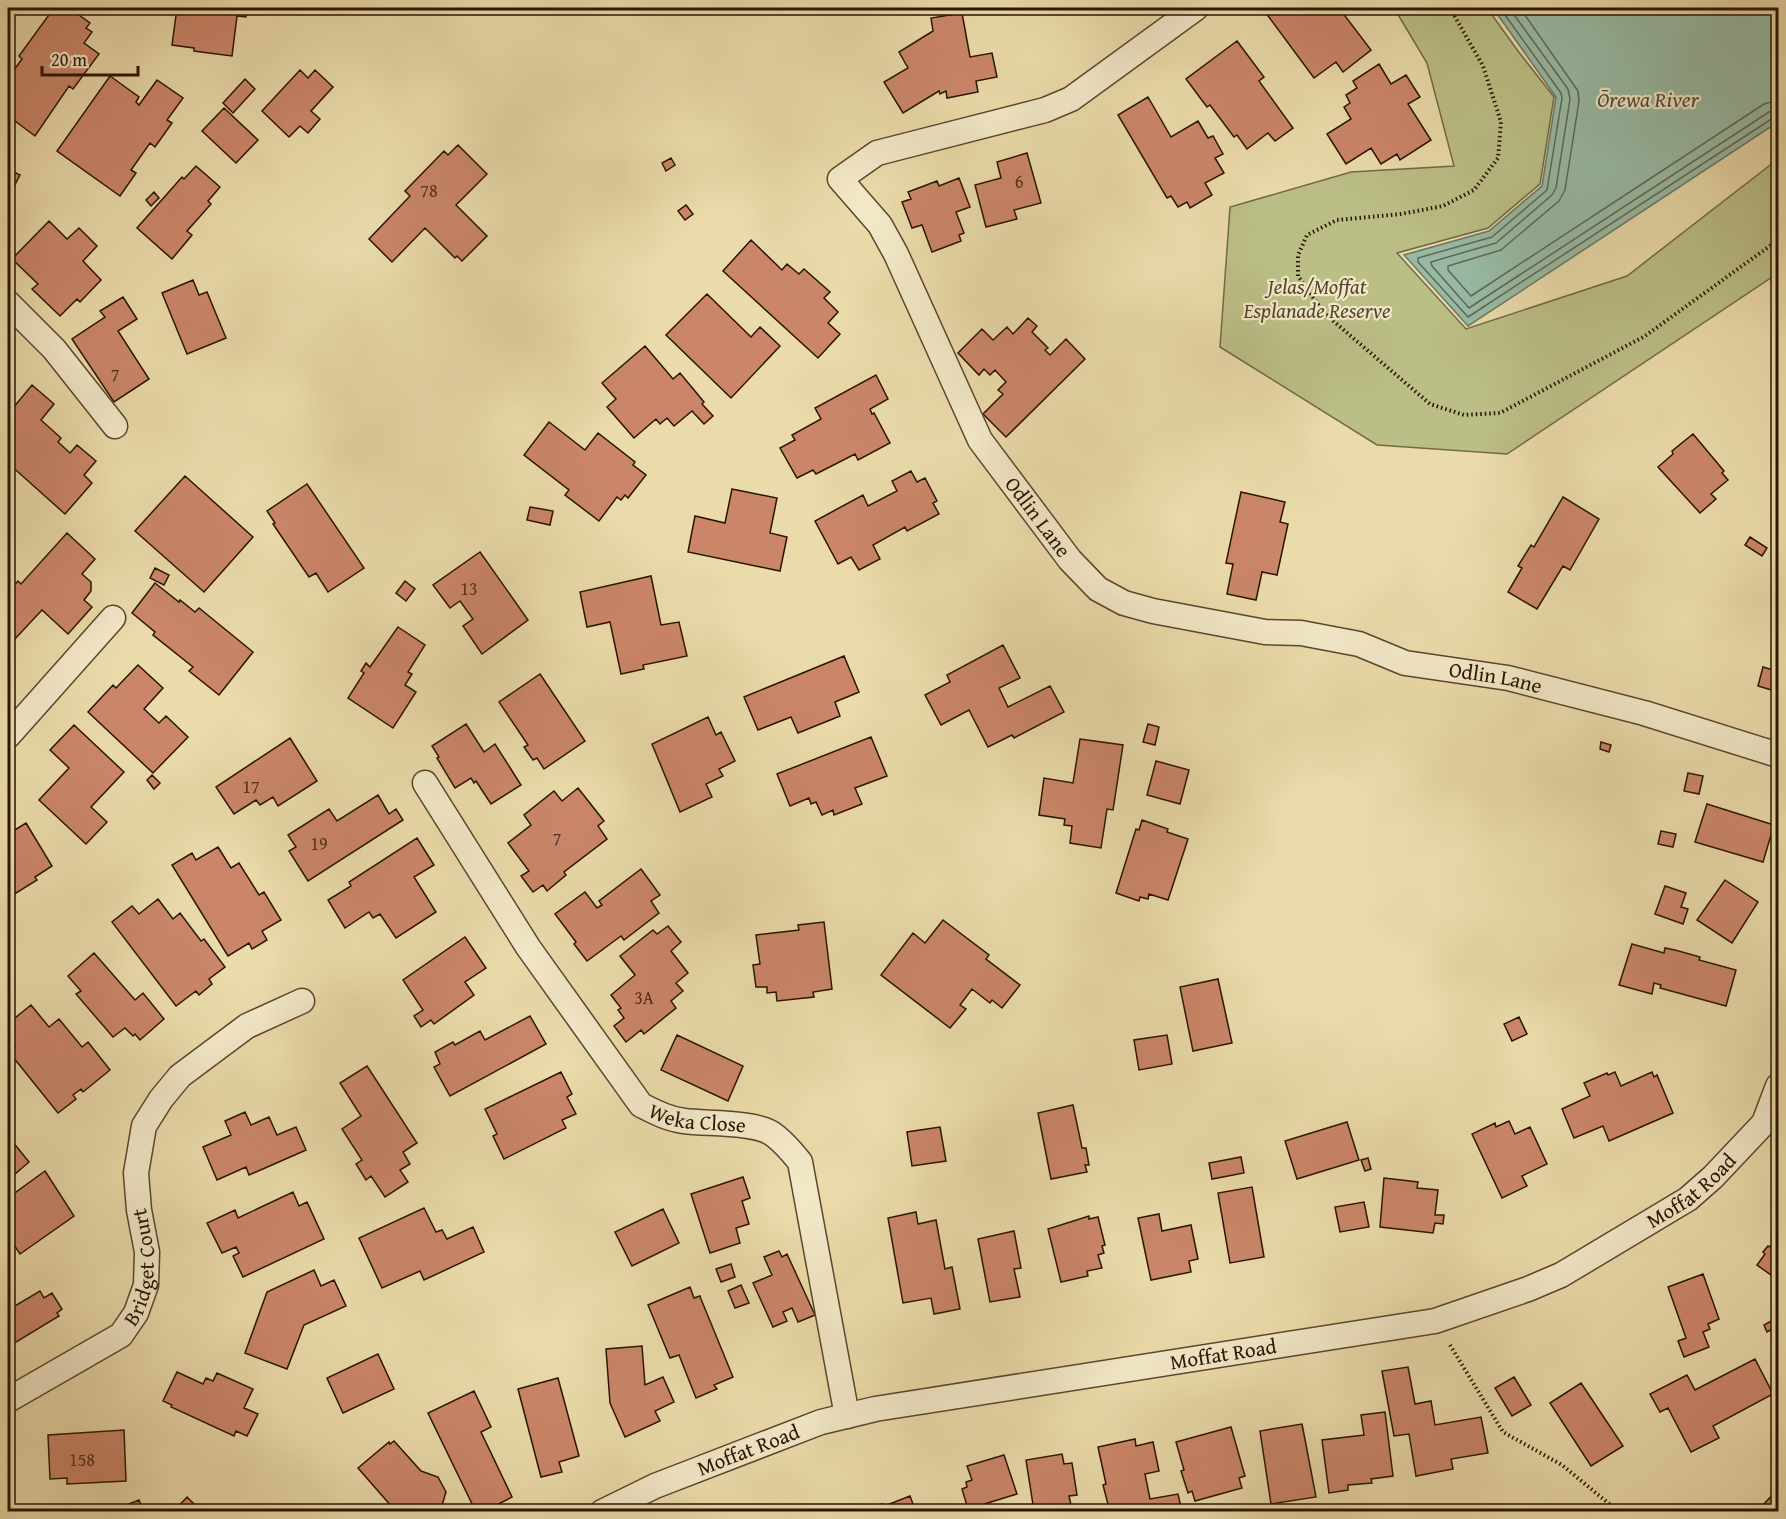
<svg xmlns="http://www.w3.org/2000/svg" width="1786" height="1519" font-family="'Gentium Book Plus',serif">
<rect width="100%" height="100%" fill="#ebdbaa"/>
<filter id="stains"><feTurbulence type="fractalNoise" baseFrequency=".00333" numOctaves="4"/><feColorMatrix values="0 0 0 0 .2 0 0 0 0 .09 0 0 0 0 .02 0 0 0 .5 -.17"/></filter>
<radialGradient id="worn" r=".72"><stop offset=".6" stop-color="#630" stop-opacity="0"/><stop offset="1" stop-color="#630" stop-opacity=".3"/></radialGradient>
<!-- green -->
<path fill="#bbbf86" stroke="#726a44" stroke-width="1.5" d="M1394 8H1487L1518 51 1554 97 1540 184 1488 228 1397 253 1466 329 1627 276 1778 159V273L1507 454 1377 445 1220 347 1230 207 1351 172 1454 166 1427 63Z"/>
<!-- water -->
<path fill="#98bba6" stroke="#6c7864" stroke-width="1.5" d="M1493 8H1778V122L1468 326 1404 255 1489 231 1542 186 1556 97Z"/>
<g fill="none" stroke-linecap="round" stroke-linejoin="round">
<!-- shore -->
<path stroke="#606854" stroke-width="1.5" d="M1500 8 1561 93 1562 98 1547 190 1492 237 1418 258V262L1468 317 1773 118 1778 117
M1509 8 1568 89 1570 99 1556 188 1552 195 1496 243 1431 262 1432 266 1469 308 1769 112 1778 109
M1520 8 1578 91 1579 101 1565 190 1559 201 1501 250 1448 266V270L1471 296 1764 104 1778 100"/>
</g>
<!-- building -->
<path fill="#cb866a" stroke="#291402" stroke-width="1.5" d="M54 8H69L90 23 86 28 92 32 84 43 99 54 73 89 69 86 35 136 11 118 8 123V78L22 59 19 56Z
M177 8H247L246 17 237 16 232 56 194 51V48L172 45Z
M1265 8H1339L1371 50 1343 72 1336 62 1314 78 1263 9Z
M962 13 970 57 992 53 997 77 976 81 978 92 947 98 946 91 940 94 939 91 903 113 884 82 908 68 899 52 933 31 931 18Z
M1237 41 1264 77 1259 81 1293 128 1275 141 1268 133 1247 149 1237 135 1234 137 1210 105 1207 107 1186 79Z
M1379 64 1391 84 1406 75 1420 97 1408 104 1431 140 1400 160 1397 154 1381 164 1371 148 1346 164 1327 134 1351 119 1344 107 1350 103 1346 95 1357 88 1353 81Z
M300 70 308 78 315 70 333 87 311 111 320 119 308 133 300 126 289 137 262 111Z
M110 76 139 97 136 102 139 105 157 80 183 98 167 120 172 123 155 147 150 143 131 170 136 173 120 196 57 151Z
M245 79 255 89 233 113 223 103Z
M1148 97 1171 137 1198 121 1208 138 1213 136 1223 154 1215 158 1224 173 1205 183 1212 195 1190 208 1187 202 1178 207 1171 196 1167 198 1118 115Z
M224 108 258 140 236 163 202 131Z
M458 145 487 174 456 205 487 236 462 261 457 256 455 258 425 228 392 262 369 239 410 196 405 191 444 151 448 155Z
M1027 153 1041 203 1014 210 1017 219 986 227 975 185 1001 178 997 162Z
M671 158 675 165 666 171 662 163Z
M196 166 220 187 208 201 211 204 187 231 192 235 172 259 137 228 182 177 184 179Z
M8 169 20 175 8 198Z
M959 178 970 207 956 212 964 233 959 235 961 241 932 252 922 225 912 228 902 202 911 199 908 192 937 181 939 186Z
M154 192 159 198 151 206 146 200Z
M686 205 693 214 685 220 678 211Z
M49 221 67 239 79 228 97 246 83 261 101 280 80 302 77 299 60 316 32 289 38 284 12 259Z
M751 240 782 270 787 264 799 274 804 269 830 292 824 298 838 312 828 323 840 334 818 358 723 271Z
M193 280 199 295 207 292 226 338 187 354 162 293Z
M707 294 751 337 760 327 780 346 731 398 666 335Z
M123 297 137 319 118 331 149 379 114 402 72 339 105 317 100 311Z
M1028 318 1037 326 1032 332 1048 348 1045 350 1050 355 1066 339 1085 359 1006 437 983 414 1003 394 998 390 1006 382 995 370 990 375 984 369 979 375 958 353 982 329 993 340 1007 327 1013 334Z
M645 346 673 379 680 373 704 402 702 404 713 416 704 424 692 411 674 426 667 418 660 424 656 419 634 438 607 407 616 399 602 383Z
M876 375 888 399 870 409 872 414 874 413 890 443 858 460 855 454 816 474 813 470 797 478 780 448 795 440 792 435 821 419 815 408Z
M32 385 54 404 41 420 61 438 58 442 70 453 77 445 96 461 84 475 92 483 65 514 8 463V414Z
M549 422 585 450 598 433 635 462 633 465 646 475 628 498 625 495 621 500 617 497 599 521 565 495 569 490 524 455Z
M1693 434 1724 471 1722 473 1728 480 1711 494 1716 499 1700 513 1658 467 1673 454 1672 451Z
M911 471 917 482 925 478 937 501 933 503 939 514 907 531 905 527 873 545 880 559 859 570 851 557 838 564 815 521 863 495 868 506 897 491 892 481Z
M185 476 253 537 204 592 135 531Z
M307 484 364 568 328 592 316 573 309 577 273 524 275 523 267 511Z
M732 489 777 498 770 533 787 537 780 571 688 552 695 516 725 523Z
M1241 492 1285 502 1280 522 1288 524 1277 575 1262 572 1256 600 1227 594 1233 564 1226 563Z
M1563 497 1599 519 1570 570 1563 566 1537 609 1508 592 1522 568 1518 566 1531 545 1534 547Z
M530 507 553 511 550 525 527 520Z
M67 533 95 559 82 574 91 582V591L84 600 92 607 68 634 42 610 14 640 8 634V592L18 581 21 584Z
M1750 537 1767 548 1762 556 1745 545Z
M480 552 528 620 482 654 463 626 473 619 460 601 450 608 433 585Z
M155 568 169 575 164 585 150 578Z
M651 576 661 625 679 622 687 656 643 665 644 669 621 674 610 622 587 627 580 592Z
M405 581 415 589 406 601 396 593Z
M155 583 179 602 180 600 195 612 199 608 253 652 219 695 189 671 193 667 153 635 155 632 132 613Z
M398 627 425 645 408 672 412 674 405 685 416 692 393 728 348 698 364 673 361 671 366 663 370 667Z
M1003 645 1020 678 999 688 1008 707 1050 686 1064 712 1014 738 1012 735 988 747 969 710 941 725 925 695 950 682 947 675Z
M844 656 859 692 835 702 840 716 798 733 791 717 758 730 744 697Z
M1775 664 1778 666V692L1758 686 1763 667 1773 670Z
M138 665 163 688 144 709 159 723 166 716 188 737 153 773 88 712 113 685 116 688Z
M540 674 585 741 544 769 537 758 533 760 524 747 528 745 499 702Z
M708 717 716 735 721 732 735 761 719 769 723 776 706 784 712 797 680 812 652 744Z
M466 724 484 752 495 744 521 785 491 804 476 781 474 783 471 778 455 788 437 758 439 757 432 746Z
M1148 724 1159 727 1155 745 1143 742Z
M74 725 124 772 91 807 107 822 86 844 39 800 69 768 50 750Z
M871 737 887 776 855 788 862 804 834 815 833 810 822 815 816 802 811 804 809 798 790 806 777 774Z
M290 738 317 781 278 806 273 797 260 805 256 800 234 814 216 787Z
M1080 739 1123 745 1113 810 1107 809 1101 848 1070 843 1072 826 1064 825 1065 819 1039 815 1044 778 1073 783Z
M1601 742 1611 745 1609 752 1600 749Z
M1156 761 1189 770 1180 804 1147 795Z
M1688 773 1703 776 1699 794 1684 791Z
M152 775 160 783 154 789 147 780Z
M578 788 604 821 598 826 607 839 564 872 566 875 547 891 543 885 533 892 521 876 529 871 508 843 531 825 524 815 554 791 562 801Z
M378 795 389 814 396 809 403 820 308 881 289 851 296 847 288 835 329 809 337 821Z
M1707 804 1774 825 1763 862 1695 842Z
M1142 820 1168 829 1167 832 1188 839 1168 900 1149 894 1148 899 1140 897 1139 901 1116 893 1136 829 1139 830Z
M26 823 52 866 35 877 37 880 13 895 11 891 8 894V834Z
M1661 831 1676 834 1673 847 1658 844Z
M417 838 434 865 414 877 436 912 396 938 380 914 373 918 369 912 345 928 328 900 351 886 349 882Z
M218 847 231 868 239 863 259 895 264 892 281 920 262 931 267 940 252 949 249 943 228 956 172 865 192 853 196 860Z
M641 869 660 895 651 901 659 913 624 940 621 936 587 961 574 944 576 942 555 914 585 892 597 908 602 905 599 901Z
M1725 880 1758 902 1732 943 1697 920Z
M1665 886 1686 893 1681 907 1688 909 1683 924 1655 914Z
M158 899 173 919 180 913 201 941 204 939 225 967 209 979 212 984 199 995 196 991 176 1006 112 922 132 906 139 914Z
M943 920 989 955 986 959 1020 985 1002 1008 992 1000 990 1003 972 989 960 1005 966 1009 950 1028 881 975 913 933 925 943Z
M824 922 832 989 813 992 814 997 777 1001 776 992 767 993V987H756L753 965 760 964 756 935 799 930 798 925Z
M668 926 681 942 671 951 688 973 676 983 683 991 671 1001 676 1008 644 1034 641 1030 626 1042 614 1026 624 1018 618 1010 621 1008 611 995 635 975 620 956 653 930 657 934Z
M465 937 486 968 465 982 474 995 434 1024 431 1020 421 1027 414 1016 423 1010 403 980Z
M1632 944 1664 953 1665 948 1675 950 1700 957 1699 960 1736 970 1726 1006 1660 988 1661 985 1654 983 1652 994 1619 985Z
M94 953 135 1000 143 993 164 1019 140 1040 135 1034 133 1036 125 1028 113 1037 76 994 81 991 68 976Z
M1218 979 1232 1043 1193 1051 1180 987Z
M31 1005 49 1027 59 1019 82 1047 88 1042 110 1070 83 1092 81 1089 73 1095 76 1099 58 1113 9 1052 15 1047 8 1037 15 1029 10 1022Z
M530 1016 546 1044 450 1096 434 1067 440 1064 435 1052 453 1042 455 1045 480 1031 485 1040Z
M1519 1017 1527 1034 1512 1041 1504 1024Z
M677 1035 743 1066 728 1101 661 1070Z
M1167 1035 1172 1064 1139 1070 1134 1040Z
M367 1066 417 1143 403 1152 410 1164 400 1170 408 1182 385 1197 371 1176 366 1180 356 1164 362 1160 342 1129 361 1116 340 1083Z
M561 1072 572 1094 567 1097 576 1114 562 1120 566 1128 504 1159 493 1136 497 1134 485 1109Z
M1615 1072 1621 1086 1652 1072 1654 1077 1657 1075 1673 1113 1609 1141 1603 1126 1574 1138 1562 1109 1590 1096 1584 1083 1607 1073 1608 1075Z
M1073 1105 1082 1148H1086L1089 1165H1085L1087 1172 1051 1179 1038 1113Z
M245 1112 251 1125 269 1117 277 1135 296 1127 306 1150 249 1175 246 1167 217 1180 203 1147 231 1135 225 1121Z
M1509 1121 1515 1134 1530 1127 1547 1164 1522 1176 1527 1186 1502 1198 1472 1134 1495 1123 1496 1127Z
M1347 1122 1359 1160 1297 1179 1285 1141Z
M940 1127 946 1161 912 1166 907 1132Z
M8 1136 29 1162 8 1180Z
M1241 1157 1244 1173 1212 1179 1209 1163Z
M1368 1158 1371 1169 1365 1171 1361 1160Z
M45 1171 74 1216 20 1254 8 1236V1198Z
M743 1177 750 1198 742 1201 749 1224 736 1228 740 1243 710 1253 691 1194Z
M1384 1178 1418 1182 1417 1188 1438 1190 1435 1215H1444L1443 1224 1435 1223 1433 1233 1380 1227Z
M1252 1187 1264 1257 1230 1263 1218 1193Z
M293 1192 299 1206 307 1202 324 1239 243 1277 233 1256 239 1253 236 1247 222 1253 207 1223 235 1210 238 1218Z
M1364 1202 1369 1227 1340 1232 1335 1207Z
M424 1208 436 1232 442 1230 447 1239 473 1227 484 1252 424 1280 420 1271 382 1288 359 1238Z
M663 1209 679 1243 632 1266 615 1232Z
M916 1212 918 1224 936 1220 945 1269 952 1267 960 1309 934 1314 931 1298 903 1303 888 1218Z
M1159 1214 1162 1231 1191 1225 1198 1259 1189 1261 1191 1272 1151 1280 1138 1218Z
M1089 1216V1219L1098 1217 1105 1245 1102 1246 1104 1253 1098 1255 1102 1268 1087 1271 1088 1276 1061 1282 1048 1229Z
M1014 1231 1021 1268 1014 1269 1020 1297 990 1302 978 1239Z
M1778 1235V1280L1757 1265 1765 1254 1763 1252 1768 1246 1770 1247Z
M779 1251 782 1257 787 1254 815 1315 798 1322 792 1308 783 1312 787 1321 773 1327 753 1283 772 1275 764 1257Z
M731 1264 735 1277 721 1282 716 1269Z
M314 1270 321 1286 334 1280 346 1306 304 1325 287 1369 245 1353 267 1292Z
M1703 1274 1719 1319 1708 1324 1710 1329 1703 1332 1709 1347 1684 1357 1678 1341 1686 1338 1668 1287Z
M741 1285 749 1303 735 1308 728 1291Z
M690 1287 694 1298 700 1296 701 1299 733 1377 714 1385 717 1389 696 1398 679 1355 670 1358 648 1305Z
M40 1291 44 1298 52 1293 62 1309 57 1313 59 1316 8 1347V1310Z
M1773 1320 1776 1327 1767 1332 1764 1325Z
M642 1346 645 1385 663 1377 674 1402 655 1411 660 1421 625 1437 610 1403 606 1349Z
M378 1354 394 1389 343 1413 327 1378Z
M1755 1359 1773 1394 1713 1426 1719 1438 1691 1452 1668 1408 1660 1412 1650 1394 1687 1375 1695 1390Z
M1408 1367 1415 1404 1431 1401 1435 1425 1481 1417 1488 1453 1451 1459 1453 1469 1416 1476 1409 1434 1394 1436 1382 1371Z
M177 1372 203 1384 206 1378 213 1381 217 1373 253 1389 244 1408 258 1414 247 1436 236 1431 234 1436 171 1407 172 1405 163 1401Z
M1514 1377 1531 1405 1512 1416 1495 1388Z
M558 1378 579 1456 559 1462 562 1472 541 1477 518 1389Z
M1581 1383 1623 1446 1591 1466 1550 1403Z
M474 1391 491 1427 481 1432 512 1497 483 1512H476L428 1413Z
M1385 1412 1393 1476 1371 1479 1372 1483 1348 1485V1490L1329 1493 1322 1440 1364 1435 1361 1415Z
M1302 1424 1316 1497 1271 1504 1260 1431Z
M1231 1427 1245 1476 1239 1478 1242 1488 1195 1501 1192 1491 1188 1493 1181 1471 1184 1470 1176 1442Z
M124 1430 126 1481 67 1484V1478L50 1479 48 1435Z
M1135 1439 1136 1446 1153 1442 1159 1471 1145 1474 1150 1499 1178 1494 1182 1512H1110L1103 1485 1106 1484 1098 1447Z
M394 1441 421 1471 438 1477 446 1492 440 1512H391L392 1507 358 1468 389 1442 390 1444Z
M1062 1454 1064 1464 1072 1463 1077 1495 1069 1496 1071 1505 1034 1511 1026 1460Z
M1004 1455 1017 1494 968 1509 962 1489 967 1487 966 1482 972 1480 967 1466Z
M1778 1489V1512H1735L1763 1505Z
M910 1496 916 1512H875L873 1508 882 1504V1507Z
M187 1497 202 1512H173Z
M139 1500 144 1512H111V1511Z
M1573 1506 1574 1512H1530V1511Z"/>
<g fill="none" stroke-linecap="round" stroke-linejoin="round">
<defs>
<g id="minor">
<path id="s1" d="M1196 8 1071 99 1045 110 877 153 840 179 880 225 896 254 980 440 1070 560 1098 589 1124 603 1153 611 1265 632 1301 633 1359 644 1405 663 1508 678 1644 713 1778 755"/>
<path d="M8 303 54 349 115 426"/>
<path d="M8 736 113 618"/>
<path id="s2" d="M425 783 528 947 641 1105C655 1112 668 1119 684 1121 706 1124 753 1122 771 1133 782 1140 792 1152 800 1162L847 1416"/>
<path id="s3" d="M8 1400 121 1335 136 1313 146 1285 147 1252 139 1210 136 1173 144 1126 161 1099 180 1076 247 1026 302 1001"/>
<path id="s4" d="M602 1512 655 1486 821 1422 875 1409 1435 1321 1528 1289 1561 1275 1688 1199 1713 1177 1764 1123 1778 1086"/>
</g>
</defs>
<!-- minor casing -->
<use href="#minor" stroke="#5a462c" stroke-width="27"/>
<!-- path -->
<path stroke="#291402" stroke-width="4" stroke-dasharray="1.5 3" stroke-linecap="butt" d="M1450 8 1483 66 1501 122 1498 158 1474 190 1443 206 1401 214 1337 220 1307 235 1298 255V276L1324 313 1430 404 1464 415 1500 413 1645 336 1778 240
M1450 1345 1503 1432 1562 1465 1619 1512"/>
<!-- minor -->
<use href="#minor" stroke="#f2e8c8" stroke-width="24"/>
</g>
<g text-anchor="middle" stroke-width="4.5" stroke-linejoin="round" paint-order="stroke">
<!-- number labels -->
<g font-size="18" fill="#52301c">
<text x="1019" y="188">6</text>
<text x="429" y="197">78</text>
<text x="115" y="381">7</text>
<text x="469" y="595">13</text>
<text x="251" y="793">17</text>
<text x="557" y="845">7</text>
<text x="319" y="850">19</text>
<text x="644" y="1004">3A</text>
<text x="82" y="1466">158</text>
</g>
<!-- park labels -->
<g font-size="21" font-style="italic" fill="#55472a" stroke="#f2e8c8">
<text x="1317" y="294">Jelas/Moffat<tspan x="1317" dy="24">Esplanade Reserve</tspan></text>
</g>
<!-- street labels -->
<g font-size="21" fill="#291402" stroke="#f2e8c8">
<text dy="7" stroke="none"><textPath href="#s1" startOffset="796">Odlin Lane</textPath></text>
<text dy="7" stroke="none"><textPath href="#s1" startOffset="1300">Odlin Lane</textPath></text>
<text dy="7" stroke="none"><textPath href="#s2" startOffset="447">Weka Close</textPath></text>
<text dy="7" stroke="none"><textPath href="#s4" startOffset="1149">Moffat Road</textPath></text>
<text dy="7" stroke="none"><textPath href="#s3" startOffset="204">Bridget Court</textPath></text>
<text dy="7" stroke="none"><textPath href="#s4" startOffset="645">Moffat Road</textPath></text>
<text dy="7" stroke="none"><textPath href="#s4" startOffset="159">Moffat Road</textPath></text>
</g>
<!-- water labels -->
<g font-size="22" font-style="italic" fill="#504e3b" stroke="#f2e8c8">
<text x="1648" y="107">Ōrewa River</text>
</g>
</g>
<!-- margin -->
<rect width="1786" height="1519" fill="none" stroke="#ebdbaa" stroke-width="30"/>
<rect x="9" y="9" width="1768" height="1501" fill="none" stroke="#291402" stroke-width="3"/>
<rect x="15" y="15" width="1756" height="1489" fill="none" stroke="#291402" stroke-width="1.5"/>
<!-- scale -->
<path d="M42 66v9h96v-9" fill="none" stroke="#291402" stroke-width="3"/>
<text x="51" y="66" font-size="18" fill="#291402" stroke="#f2e8c8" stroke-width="4.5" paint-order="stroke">20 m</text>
<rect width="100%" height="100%" filter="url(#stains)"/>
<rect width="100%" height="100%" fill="url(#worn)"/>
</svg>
